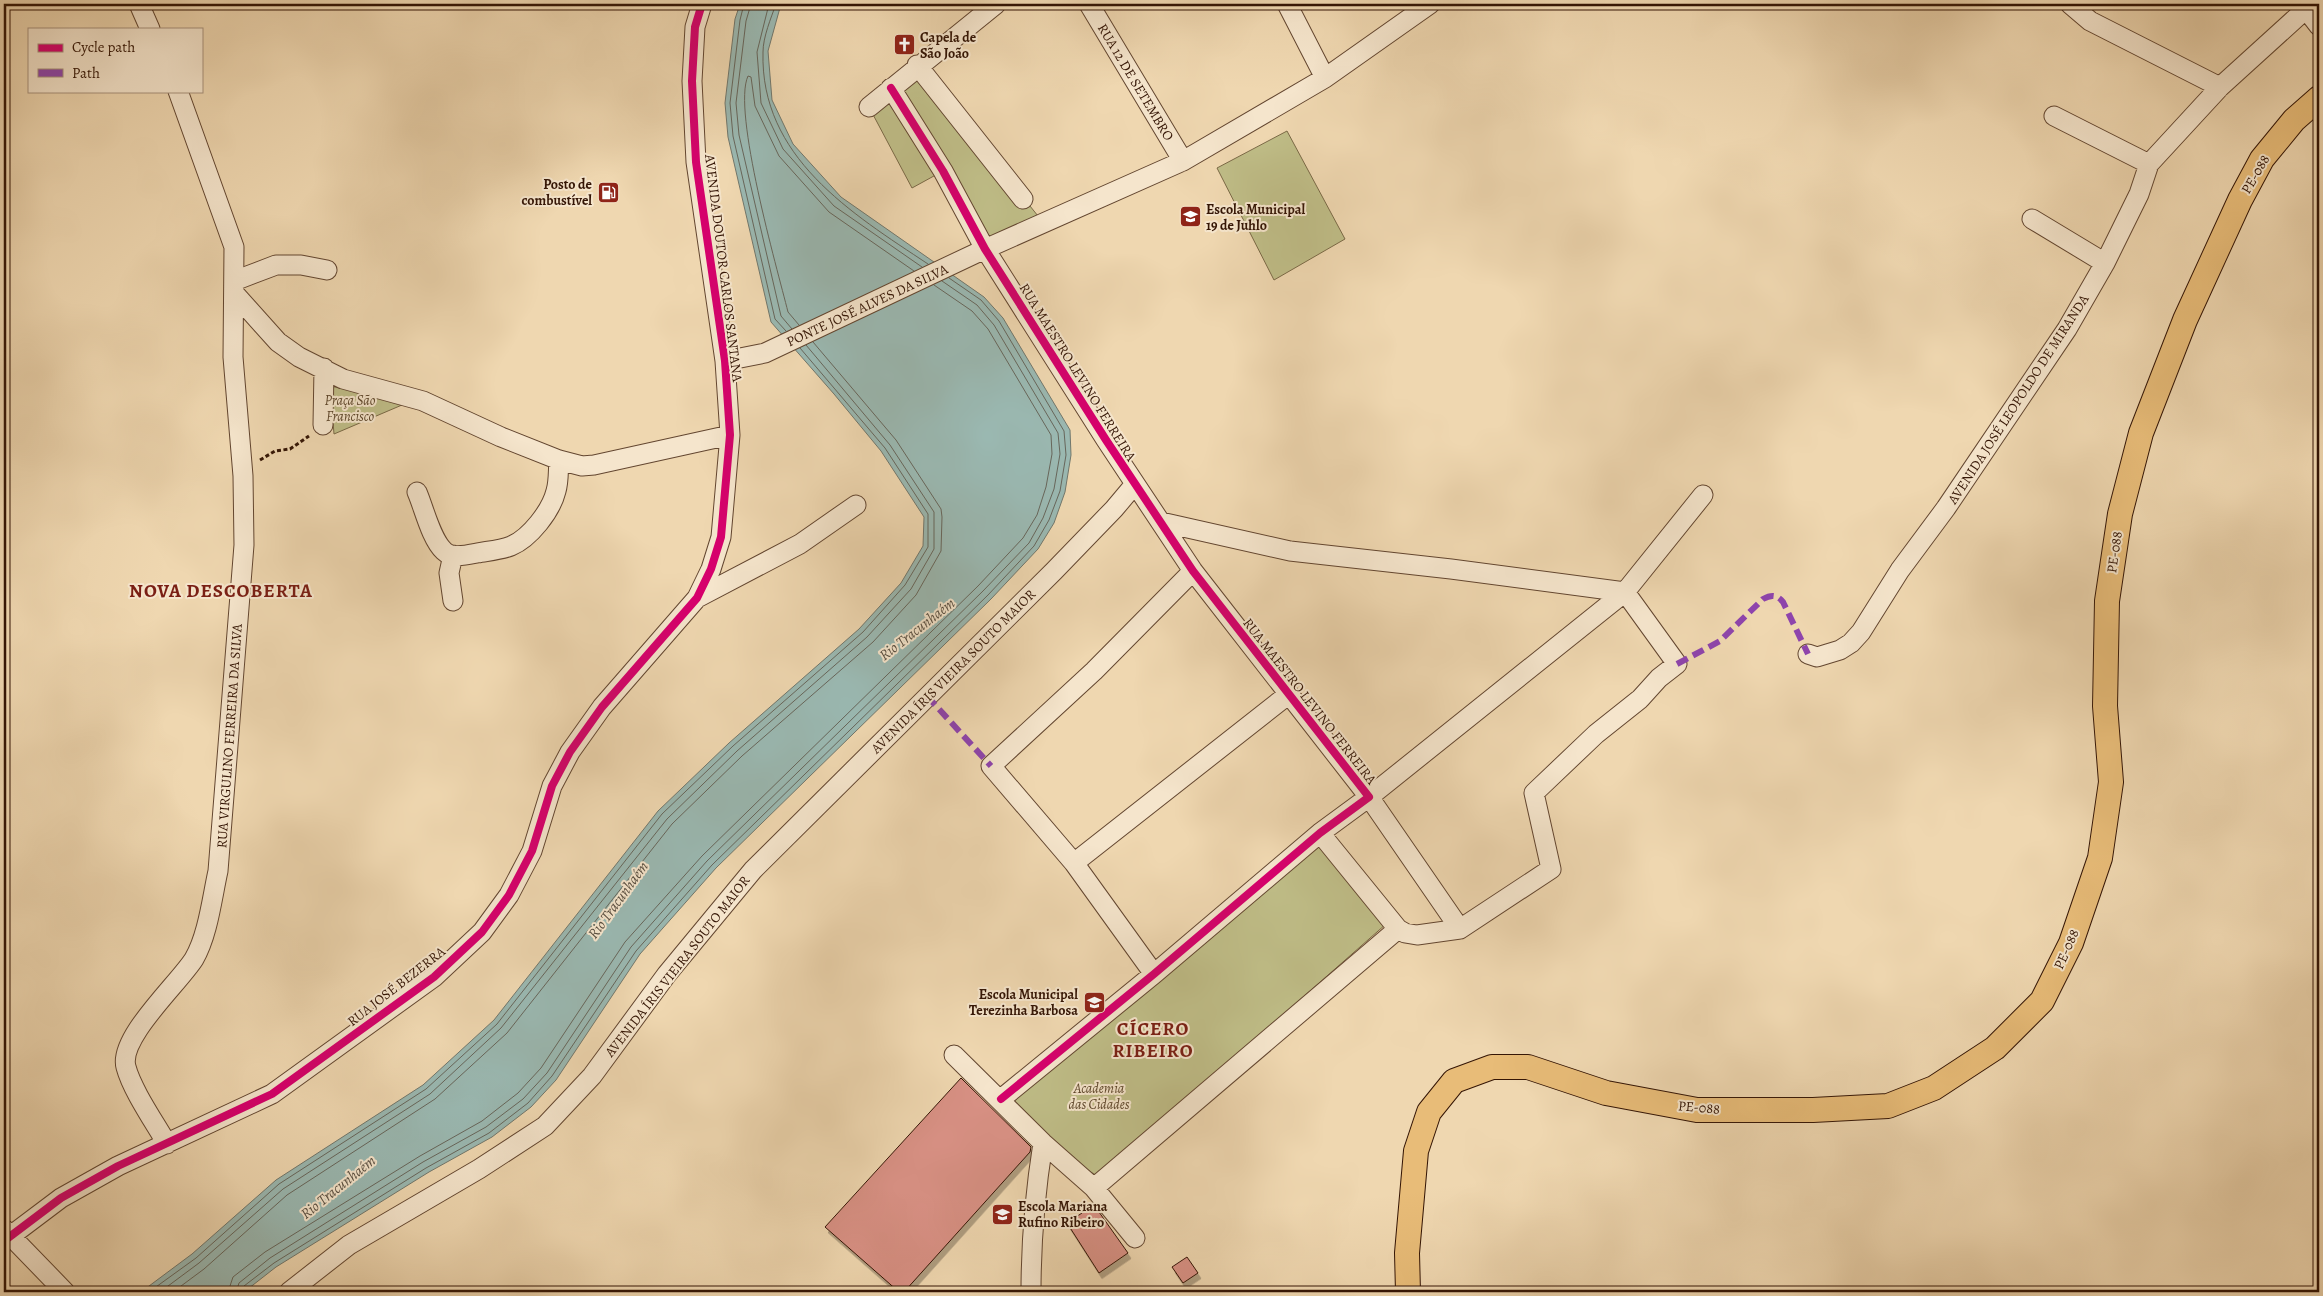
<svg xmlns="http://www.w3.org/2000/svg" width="2323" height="1296" font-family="Alegreya,serif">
<defs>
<filter id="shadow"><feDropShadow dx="3" dy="5.5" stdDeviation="0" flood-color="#0004"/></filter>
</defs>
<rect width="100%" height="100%" fill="#efd7b0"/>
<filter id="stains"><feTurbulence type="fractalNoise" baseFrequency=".004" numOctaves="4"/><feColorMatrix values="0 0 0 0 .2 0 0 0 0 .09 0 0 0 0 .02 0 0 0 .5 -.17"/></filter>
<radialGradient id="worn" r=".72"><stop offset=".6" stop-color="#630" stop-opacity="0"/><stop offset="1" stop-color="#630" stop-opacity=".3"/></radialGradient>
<!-- green -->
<path fill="#bfbd87" stroke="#7a6946" d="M917 65 1042 221 984 247 943 171 912 188 869 107Z
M1287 131 1345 239 1274 280 1217 168Z
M330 386 409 402 334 434Z
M1320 833 1386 924 1099 1177 1043 1143 1001 1099Z"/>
<!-- water -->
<path fill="#9ab8b1" stroke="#71776c" d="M740 4H781L768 51 772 100 793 144 841 197 984 297 1003 318 1070 430 1071 455 1065 492 1054 523 1038 549 991 599 716 868 640 954 556 1080 531 1107 492 1137 429 1172 276 1267 244 1292H141L192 1254 276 1180 423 1085 494 1020 658 811 729 743 859 629 901 583 923 546 924 517 881 451 834 394 771 322 728 137 725 103 735 19Z"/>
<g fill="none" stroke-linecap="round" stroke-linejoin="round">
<!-- shore -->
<path stroke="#67665b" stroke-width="1" d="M744 4 740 20 730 103 733 136 775 319 786 331
M751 4 746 21 736 103 739 135 781 316 792 329
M769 4 757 52 761 103 783 149 834 206 922 267
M776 4C771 18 763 37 763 52 760 157 851 213 928 264
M799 325 788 312C777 268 732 111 748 76L751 77 755 106 779 156 829 212 914 271
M149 1292 196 1258 279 1184 426 1089 497 1024 662 814 733 746 863 632 905 585 928 547V514L885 448 800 348
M160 1292 199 1263 283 1189 430 1094 501 1028 667 819 737 751 867 637 911 589 934 549V512L890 445 806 345
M173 1292 204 1269 287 1195 435 1099 507 1033 672 824 742 756 873 642 916 595 941 551 942 517 941 509 896 440 813 342
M228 1292 233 1277 265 1252 420 1156 482 1121 518 1093 541 1068 625 942 702 856 978 586 1023 538 1037 515 1046 487 1052 454 1051 435 988 329 972 311 934 285
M236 1292 239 1283 270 1258 423 1162 486 1127 523 1099 547 1073 631 947 707 861 983 591 1029 543 1043 518 1054 489 1060 454 1058 433 994 325 977 305 942 281
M242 1292 244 1286 274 1263 426 1168 489 1133 528 1103 552 1076 636 951 712 865 988 595 1034 546 1049 520 1060 491 1066 455 1064 431 999 321 981 300 949 278"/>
</g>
<!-- building -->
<path fill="#d99185" stroke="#341505" filter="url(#shadow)" d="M961 1078 1031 1147 1030 1152 904 1292H899L825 1227Z
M1094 1205 1128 1253 1099 1273 1067 1223Z
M1187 1257 1198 1273 1183 1283 1172 1267Z"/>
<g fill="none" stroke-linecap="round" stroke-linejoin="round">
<defs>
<path id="minor" d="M139 4 150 29
M1089 4 1183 161
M1287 4 1325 78
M2070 4 2090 21 2220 87
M2302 4 2319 26
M917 65 1023 199
M891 88 943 171 985 249 1106 440 1193 571 1369 797 1320 833 1154 974 1001 1099
M869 107 996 4
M2054 116 2149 164
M2032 219 2105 263
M234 281 276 265H301L327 270
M235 294 278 342 299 357 343 379 423 401 501 437 559 460 582 466 594 465 730 435
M725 361 765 353 985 249 1183 161 1325 78 1430 4
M323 425 324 368
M417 492C424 508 431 539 444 551 452 559 467 555 477 553 488 551 501 550 511 546 530 538 551 511 556 491 559 481 558 470 559 460
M1161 522 1290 551 1451 569 1625 592 1677 664 1659 678 1640 699 1596 734 1534 793 1551 869 1460 929 1417 935 1405 933 1398 929 1320 833
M697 598 800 544 856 505
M453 601 449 573 453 555
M1808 654 1817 657 1840 650 1851 643 1861 632 1900 570 1946 508 2067 329 2105 263 2139 194 2149 164 2220 87 2307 8
M1074 863 1289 694
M1460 929 1369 797 1625 592 1703 495
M1154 974 1074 863 991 766 1094 671 1193 571
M954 1055 1043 1143 1094 1188 1135 1238
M167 1144C155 1123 132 1090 126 1067 118 1038 179 983 194 959 208 935 212 898 218 871L244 545 243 476 233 357 234 247 178 91
M1094 1188 1398 929
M4 1229 65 1292
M4 1241 61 1198 118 1166 272 1094 434 977 482 932 509 895 532 851 552 786 570 752 602 707 697 598 711 569 721 537 730 435 725 361 696 162 692 81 695 27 702 4
M289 1292 349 1245 479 1169 545 1126 592 1076 667 974 753 870 1054 571 1114 509 1135 484
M1031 1292C1031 1242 1035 1193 1043 1143"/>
<path id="major" d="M1408 1292 1407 1253 1416 1151 1429 1112 1454 1081 1492 1067H1528L1606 1093 1697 1110H1813L1888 1106 1934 1088 1995 1048 2042 1001 2071 943 2100 858 2111 782 2105 706 2107 601 2120 514 2141 433 2185 320 2240 200 2262 159 2294 120 2319 98"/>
</defs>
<!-- minor casing -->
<use href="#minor" stroke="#634630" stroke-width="21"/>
<!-- major casing -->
<use href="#major" stroke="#341505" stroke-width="26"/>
<!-- path -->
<path stroke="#341505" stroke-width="3" stroke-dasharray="4 2.5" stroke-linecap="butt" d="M260 460 275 451 290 449 309 436"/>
<!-- minor -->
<use href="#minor" stroke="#f5e5cc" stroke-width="19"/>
<!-- major -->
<use href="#major" stroke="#e8bc78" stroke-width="24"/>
<!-- quiet -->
<path stroke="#8e44ad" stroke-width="6" stroke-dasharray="12 6" stroke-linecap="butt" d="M1677 664 1720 641 1763 599C1772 594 1777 595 1783 602L1808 654
M927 696 991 766"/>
<defs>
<path id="cycleway" d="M891 88 943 171 985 249 1106 440 1193 571 1369 797 1320 833 1154 974 1001 1099
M4 1241 61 1198 118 1166 272 1094 434 977 482 932 509 895 532 851 552 786 570 752 602 707 697 598 711 569 721 537 730 435 725 361 696 162 692 81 695 27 702 4"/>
</defs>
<!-- cycleway casing -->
<use href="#cycleway" stroke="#f5e5cc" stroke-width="11"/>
<!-- cycleway -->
<use href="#cycleway" stroke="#d6006c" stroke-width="8"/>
</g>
<!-- icons -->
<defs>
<symbol id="church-square" viewBox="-11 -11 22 22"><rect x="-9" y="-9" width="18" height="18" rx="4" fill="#8f2418" stroke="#f5e5cc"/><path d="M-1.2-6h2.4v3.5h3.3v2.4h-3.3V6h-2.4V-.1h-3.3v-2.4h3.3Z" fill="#fff"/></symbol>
<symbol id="fuel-square" viewBox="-11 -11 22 22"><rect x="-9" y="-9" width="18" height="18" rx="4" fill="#8f2418" stroke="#f5e5cc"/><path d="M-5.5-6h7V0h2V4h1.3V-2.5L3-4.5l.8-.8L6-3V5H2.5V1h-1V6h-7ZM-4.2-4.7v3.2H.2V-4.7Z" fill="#fff"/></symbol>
<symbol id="school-square" viewBox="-11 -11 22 22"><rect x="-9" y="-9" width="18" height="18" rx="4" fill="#8f2418" stroke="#f5e5cc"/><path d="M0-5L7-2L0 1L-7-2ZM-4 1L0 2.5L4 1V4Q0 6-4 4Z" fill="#fff"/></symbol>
</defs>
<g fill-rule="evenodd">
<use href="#church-square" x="892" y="32" width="25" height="25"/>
<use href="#fuel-square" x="596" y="180" width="25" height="25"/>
<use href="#school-square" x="1178" y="204" width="25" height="25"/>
<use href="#school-square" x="1082" y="990" width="25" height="25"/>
<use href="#school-square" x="990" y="1202" width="25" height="25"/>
</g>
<g text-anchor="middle" stroke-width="4" stroke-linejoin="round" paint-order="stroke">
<!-- poi labels -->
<g font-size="14" font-weight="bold" fill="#341505" stroke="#f5e5cc" text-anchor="start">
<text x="920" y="42">Capela de<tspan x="920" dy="16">São João</tspan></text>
<text x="592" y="189" text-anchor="end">Posto de<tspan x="592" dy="16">combustível</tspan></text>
<text x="1206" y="214">Escola Municipal<tspan x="1206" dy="16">19 de Juhlo</tspan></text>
<text x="1078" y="999" text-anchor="end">Escola Municipal<tspan x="1078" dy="16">Terezinha Barbosa</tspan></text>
<text x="1018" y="1211">Escola Mariana<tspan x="1018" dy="16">Rufino Ribeiro</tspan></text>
</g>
<!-- street labels -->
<g font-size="14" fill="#341505" stroke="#f5e5cc">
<text transform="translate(1136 82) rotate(59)" y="5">RUA 12 DE SETEMBRO</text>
<text transform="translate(2255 174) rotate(-60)" y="5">PE-088</text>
<text transform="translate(724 268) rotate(83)" y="5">AVENIDA DOUTOR CARLOS SANTANA</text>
<text transform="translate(867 305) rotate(-25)" y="5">PONTE JOSÉ ALVES DA SILVA</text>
<text transform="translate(1078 372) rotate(58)" y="5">RUA MAESTRO LEVINO FERREIRA</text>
<text transform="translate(2018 399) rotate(-57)" y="5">AVENIDA JOSÉ LEOPOLDO DE MIRANDA</text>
<text transform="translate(2114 552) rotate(-82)" y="5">PE-088</text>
<text transform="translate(953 671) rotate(-45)" y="5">AVENIDA ÍRIS VIEIRA SOUTO MAIOR</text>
<text transform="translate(1310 701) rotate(52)" y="5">RUA MAESTRO LEVINO FERREIRA</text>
<text transform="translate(229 736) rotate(-86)" y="5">RUA VIRGULINO FERREIRA DA SILVA</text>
<text transform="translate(2066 949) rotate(-66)" y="5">PE-088</text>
<text transform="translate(677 966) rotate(-52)" y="5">AVENIDA ÍRIS VIEIRA SOUTO MAIOR</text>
<text transform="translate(396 986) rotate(-38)" y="5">RUA JOSÉ BEZERRA</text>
<text transform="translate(1699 1107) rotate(5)" y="5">PE-088</text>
</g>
<!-- park labels -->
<g font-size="14" font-style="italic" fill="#5e472c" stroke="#f5e5cc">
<text x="350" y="405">Praça São<tspan x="350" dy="16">Francisco</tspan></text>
<text x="1099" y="1093">Academia<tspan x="1099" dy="16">das Cidades</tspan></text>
</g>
<!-- water labels -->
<g font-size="15" font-style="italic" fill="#584e41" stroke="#f5e5cc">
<text transform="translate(917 629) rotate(-38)" y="5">Rio Tracunhaém</text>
<text transform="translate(618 900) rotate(-54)" y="5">Rio Tracunhaém</text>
<text transform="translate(338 1187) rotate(-39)" y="5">Rio Tracunhaém</text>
</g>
<!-- district labels -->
<g font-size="19" font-weight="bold" letter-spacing="1" fill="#7a1f14" stroke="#f5e5cc">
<text x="221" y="597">NOVA DESCOBERTA</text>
<text x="1153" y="1035">CÍCERO<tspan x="1153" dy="22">RIBEIRO</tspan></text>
</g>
</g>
<!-- margin -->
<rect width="2323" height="1296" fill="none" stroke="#efd7b0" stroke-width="20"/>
<rect x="5" y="5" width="2313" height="1286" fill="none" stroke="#341505" stroke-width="2.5"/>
<rect x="10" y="10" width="2303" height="1276" fill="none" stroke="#341505"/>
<!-- legend -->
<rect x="28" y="28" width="175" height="65" fill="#f5e5cc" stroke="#a8927c"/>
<rect x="38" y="44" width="25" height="8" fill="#d6006c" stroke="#a8927c"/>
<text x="72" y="52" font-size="15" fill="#341505">Cycle path</text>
<rect x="38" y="69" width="25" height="8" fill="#8e44ad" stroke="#a8927c"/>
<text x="72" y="78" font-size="15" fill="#341505">Path</text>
<rect width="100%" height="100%" filter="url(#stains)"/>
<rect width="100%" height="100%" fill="url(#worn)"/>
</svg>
